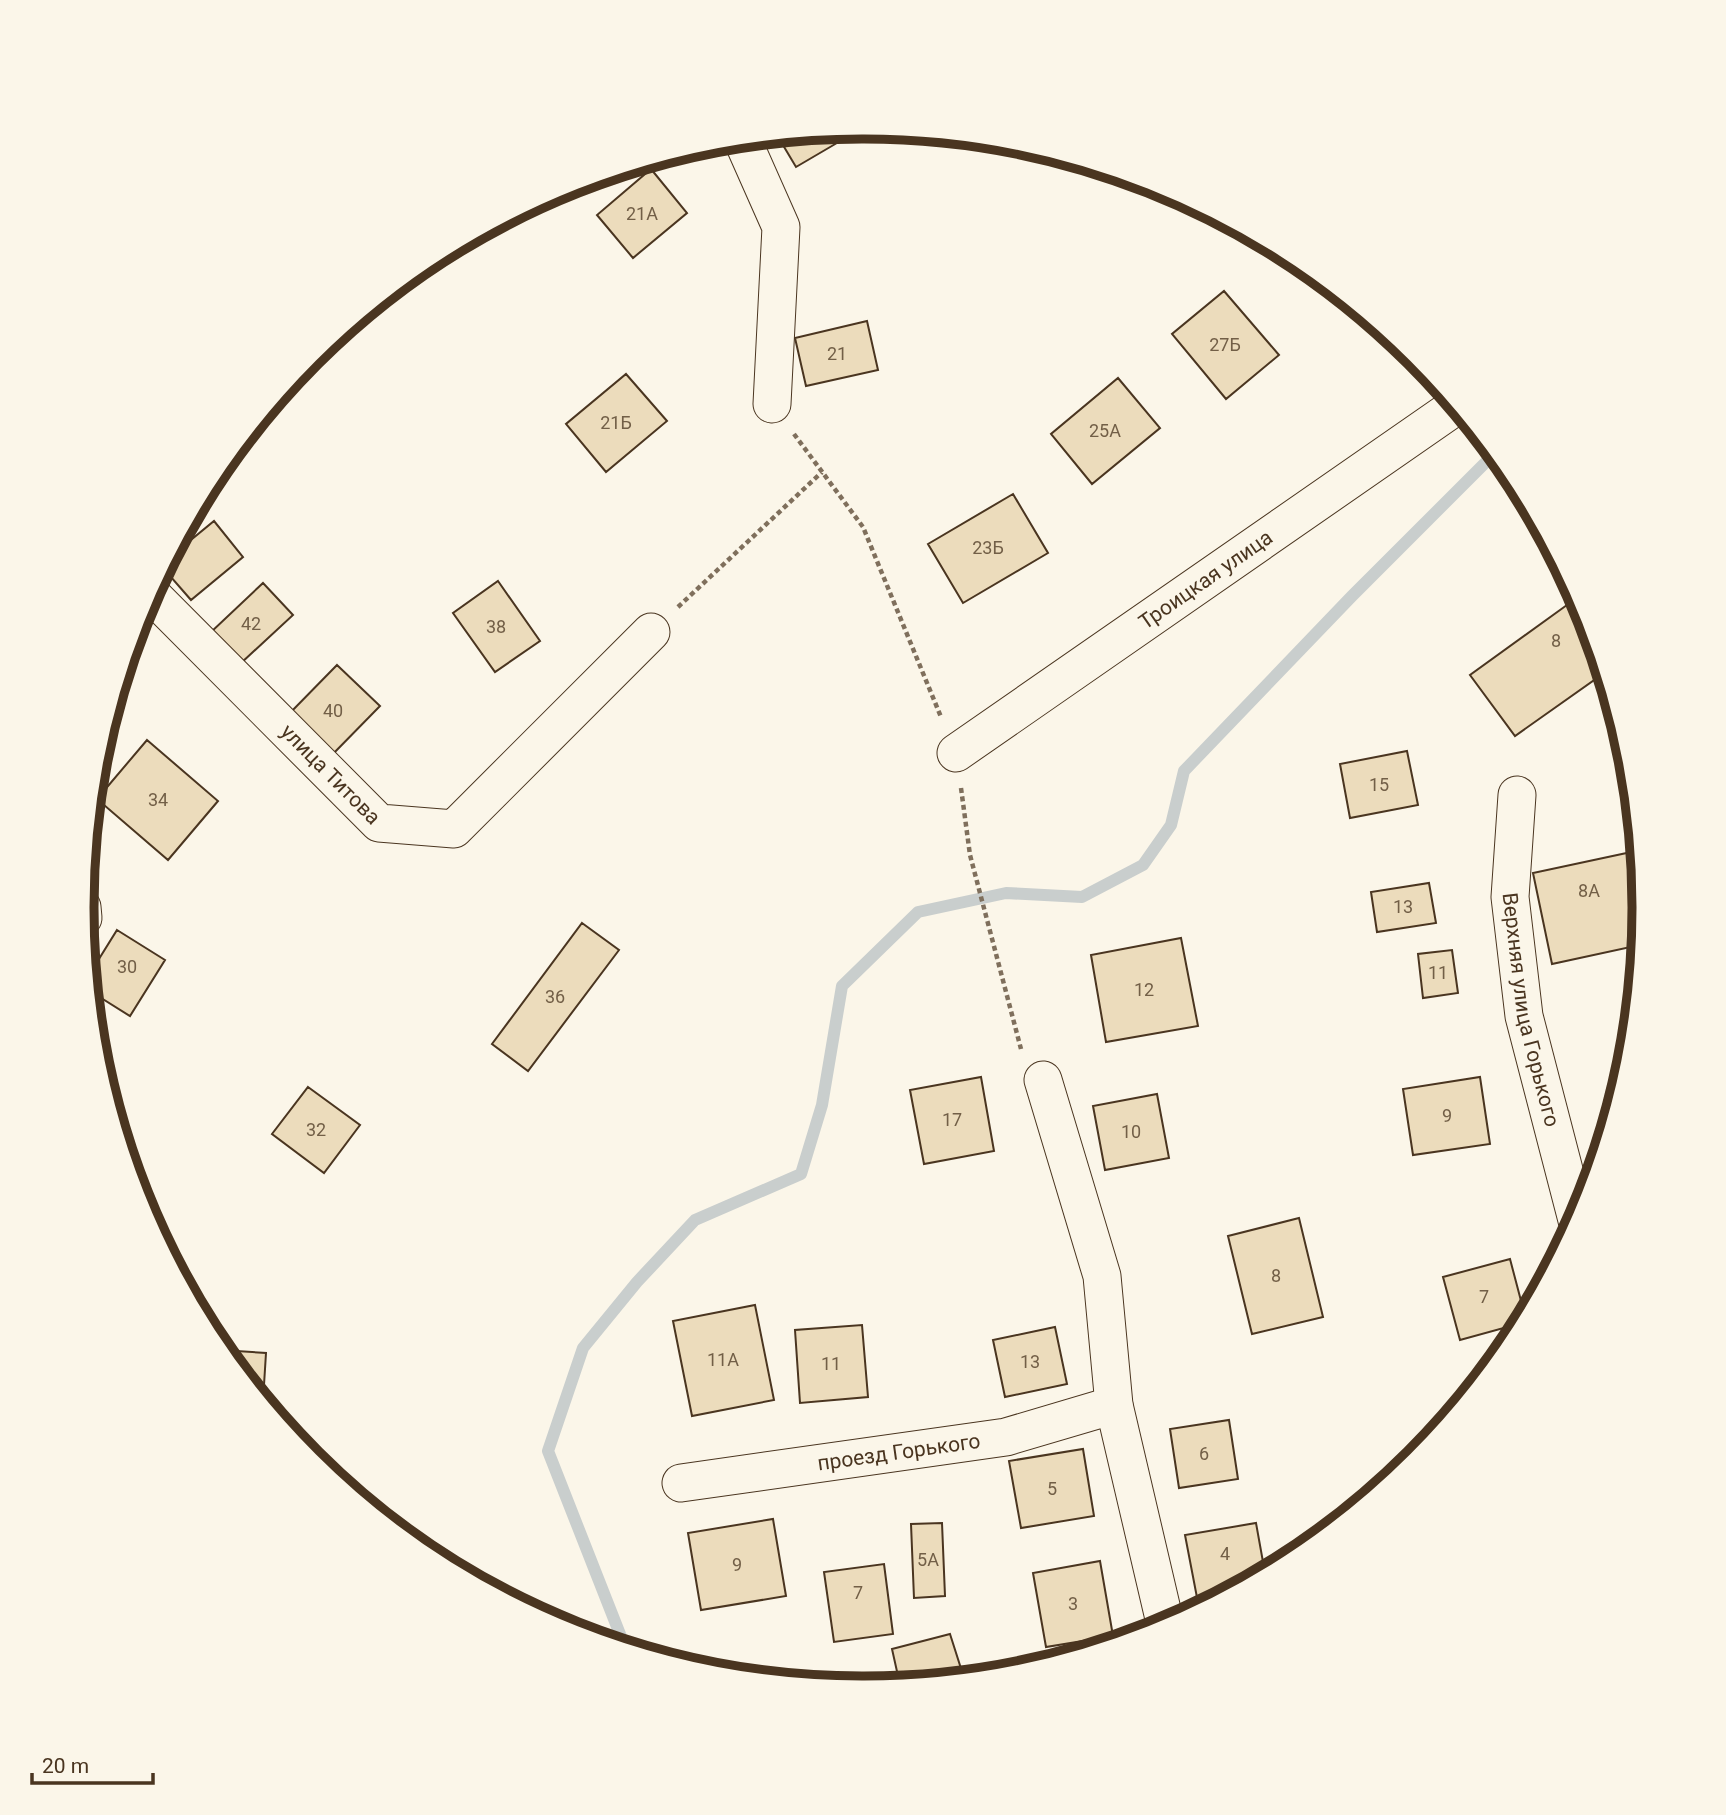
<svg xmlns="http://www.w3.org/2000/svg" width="1726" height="1815" font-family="Roboto,sans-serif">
<rect width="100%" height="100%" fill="#fbf6e9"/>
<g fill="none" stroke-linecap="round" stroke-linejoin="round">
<!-- stream -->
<path stroke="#c9cecd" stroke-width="12" d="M625 1647 548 1451 583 1348 637 1282 695 1220 801 1174 822 1105 842 986 918 912 1006 893 1082 897 1143 865 1171 825 1184 771 1352 596 1495 453"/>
</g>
<!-- building -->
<path fill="#ecdcbc" stroke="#4a3520" stroke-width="2" d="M851 128 854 133 796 167 777 135Z
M651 169 687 213 633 258 597 215Z
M1224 291 1279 355 1226 399 1172 334Z
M867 321 878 370 806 386 795 338Z
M626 374 667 421 606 472 566 424Z
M1118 378 1160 428 1092 484 1051 434Z
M1013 494 1048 553 963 603 928 544Z
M214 521 243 557 191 600 163 568 169 558Z
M498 581 540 641 495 672 453 613Z
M263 583 293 615 240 664 210 633Z
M1578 597 1604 673 1515 736 1470 675Z
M337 665 380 706 328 759 286 717Z
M147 740 218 801 168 860 97 799Z
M1407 751 1418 805 1350 818 1340 764Z
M1636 851 1644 908 1640 945 1552 964 1533 873Z
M1429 883 1436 923 1377 932 1371 892Z
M582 923 619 950 528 1071 492 1044Z
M117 930 165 960 130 1016 90 991 89 975Z
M1181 938 1198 1026 1106 1042 1091 955Z
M1452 950 1458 993 1423 998 1418 954Z
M981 1077 994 1151 924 1164 910 1090Z
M1480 1077 1490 1144 1413 1155 1403 1089Z
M308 1087 360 1125 324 1173 272 1134Z
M1157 1094 1169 1158 1105 1170 1093 1106Z
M1299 1218 1323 1317 1252 1334 1228 1236Z
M1510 1259 1525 1316 1522 1323 1460 1340 1443 1277Z
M755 1305 774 1400 692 1416 673 1321Z
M862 1325 868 1397 800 1403 795 1330Z
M1055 1327 1067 1384 1005 1397 993 1340Z
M221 1350 266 1353 263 1401Z
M1229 1420 1238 1479 1179 1488 1170 1429Z
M1083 1449 1094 1516 1021 1528 1009 1461Z
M773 1519 786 1596 701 1610 688 1533Z
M942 1523 945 1596 914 1598 911 1524Z
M1256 1523 1265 1573 1199 1608 1185 1535Z
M1100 1561 1113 1636 1046 1647 1033 1573Z
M884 1564 893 1634 834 1642 824 1572Z
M950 1634 964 1678 900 1685 892 1649Z"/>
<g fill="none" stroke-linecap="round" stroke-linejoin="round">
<defs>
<g id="minor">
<path d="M742 139 781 227 772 404"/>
<path id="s1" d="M150 593 379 823 454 829 651 632"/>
<path id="s2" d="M956 753 1456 406"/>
<path id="s3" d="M1517 795 1510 897 1524 1016 1577 1220"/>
<path d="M82 907 83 918"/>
<path d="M1043 1080 1102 1276 1114 1405 1166 1627"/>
<path id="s4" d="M681 1483 1006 1437 1114 1405"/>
</g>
</defs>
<!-- minor casing -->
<use href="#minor" stroke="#4a3520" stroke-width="39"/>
<!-- path -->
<path stroke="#7f6f5c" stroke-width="4.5" stroke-dasharray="5 3.5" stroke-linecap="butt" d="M794 434 863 527 941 717
M678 607 822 472
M961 788 970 855 1021 1049"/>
<!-- minor -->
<use href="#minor" stroke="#fbf6e9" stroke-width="37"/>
</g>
<g text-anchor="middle" stroke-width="5" stroke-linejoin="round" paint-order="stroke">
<!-- number labels -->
<g font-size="18" fill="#725f47">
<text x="642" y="220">21А</text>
<text x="1225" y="351">27Б</text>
<text x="837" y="360">21</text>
<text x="616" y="429">21Б</text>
<text x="1105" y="437">25А</text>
<text x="988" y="554">23Б</text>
<text x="251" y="630">42</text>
<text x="496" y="633">38</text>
<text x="1556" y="647">8</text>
<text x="333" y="717">40</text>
<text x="1379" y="791">15</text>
<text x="158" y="806">34</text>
<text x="1589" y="897">8А</text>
<text x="1403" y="913">13</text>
<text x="127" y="973">30</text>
<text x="1438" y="979">11</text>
<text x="1144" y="996">12</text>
<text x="555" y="1003">36</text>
<text x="1447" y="1122">9</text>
<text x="952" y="1126">17</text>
<text x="316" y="1136">32</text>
<text x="1131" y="1138">10</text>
<text x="1276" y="1282">8</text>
<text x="1484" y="1303">7</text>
<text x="723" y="1366">11А</text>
<text x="1030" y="1368">13</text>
<text x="831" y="1370">11</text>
<text x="1204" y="1460">6</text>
<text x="1052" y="1495">5</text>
<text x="1225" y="1560">4</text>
<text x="928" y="1566">5А</text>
<text x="737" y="1571">9</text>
<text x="858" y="1599">7</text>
<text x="1073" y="1610">3</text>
</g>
<!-- street labels -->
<g font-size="21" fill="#4a3520" stroke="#fbf6e9">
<text dy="7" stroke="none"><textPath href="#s2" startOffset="304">Троицкая улица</textPath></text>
<text dy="7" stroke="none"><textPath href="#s1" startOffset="256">улица Титова</textPath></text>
<text dy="7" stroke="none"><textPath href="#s3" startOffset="217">Верхняя улица Горького</textPath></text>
<text dy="7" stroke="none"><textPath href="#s4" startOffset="220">проезд Горького</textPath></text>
</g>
</g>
<!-- crop -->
<path d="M0 0H1726V1815H0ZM862 139H864A768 768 0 0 1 1632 907V908A768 768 0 0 1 864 1676H862A768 768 0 0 1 94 908V907A768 768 0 0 1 862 139Z" fill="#fbf6e9" fill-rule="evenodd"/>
<path fill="none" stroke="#4a3520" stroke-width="9" d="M862 139H864A768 768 0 0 1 1632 907V908A768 768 0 0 1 864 1676H862A768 768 0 0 1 94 908V907A768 768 0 0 1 862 139Z"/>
<!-- scale -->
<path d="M32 1773v10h121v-10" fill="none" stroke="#4a3520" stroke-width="3.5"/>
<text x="42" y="1773" font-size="21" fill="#4a3520" stroke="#fbf6e9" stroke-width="5" paint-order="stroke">20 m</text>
</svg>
